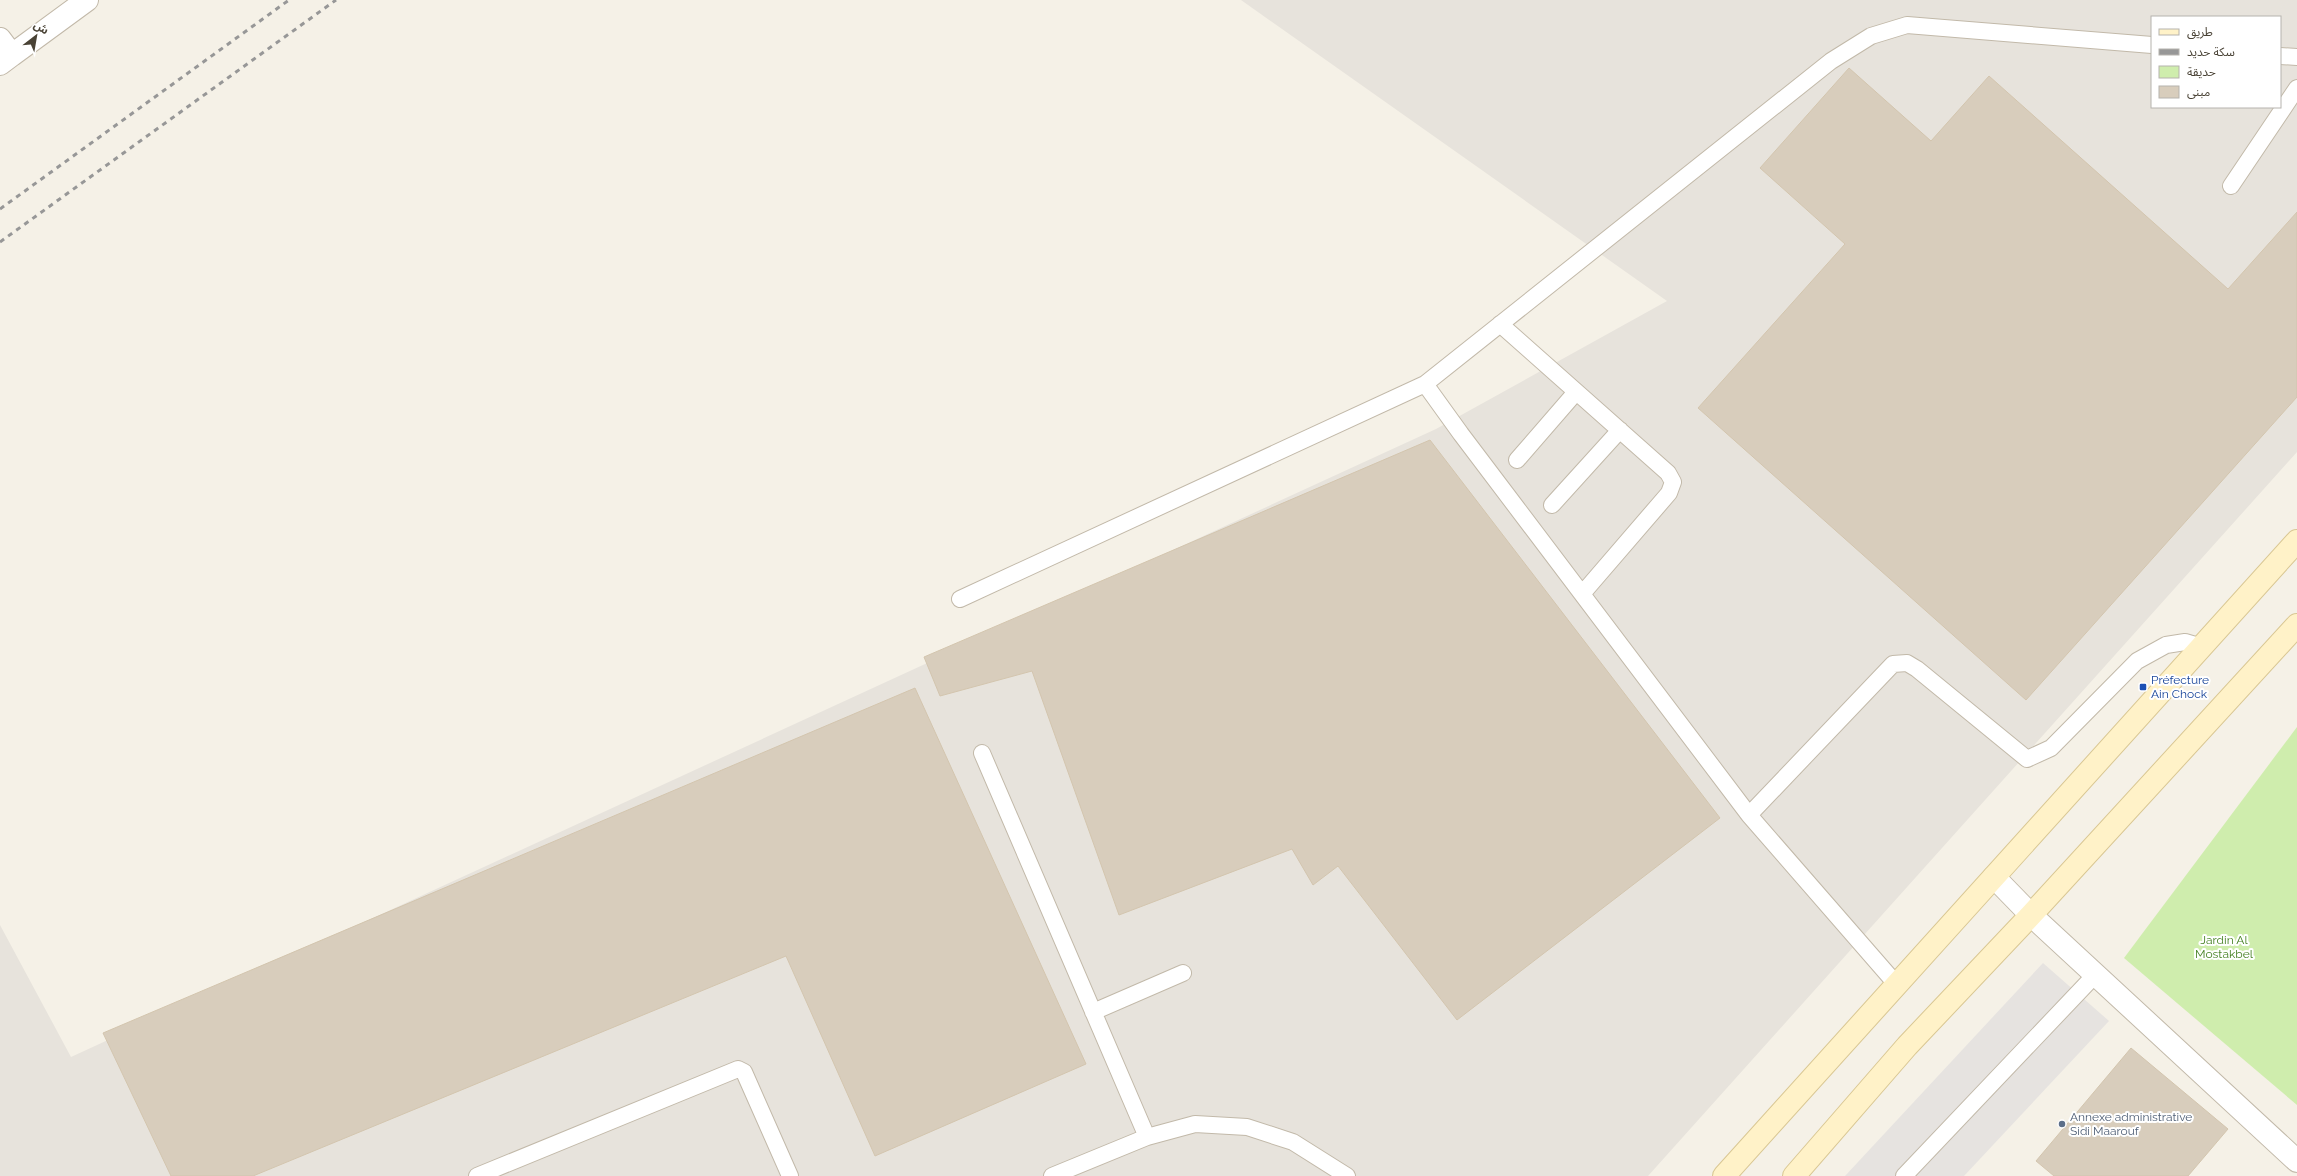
<svg xmlns="http://www.w3.org/2000/svg" width="2297" height="1176" font-family="Raleway,'Noto Sans Arabic',sans-serif">
<rect width="100%" height="100%" fill="#f5f1e7"/>
<!-- industrial -->
<path fill="#e7e3dc" fill-rule="evenodd" d="M1241 0H2297V452L1648 1176H0V925L71 1057 1436 429 1667 301ZM2152 17H2280V107H2152Z"/>
<!-- green -->
<path fill="#cfedad" d="M2297 727V1105L2124 958Z"/>
<!-- parking -->
<path fill="#e6e3e0" d="M2043 963 2109 1021 1964 1176H1845Z"/>
<!-- building -->
<path fill="#d8cdbc" stroke="#d3c5ae" d="M1849 68 1931 141 1989 76 2228 289 2297 212V397L2026 700 1698 408 1845 244 1760 168Z
M1430 440 1720 818 1457 1020 1338 866 1313 885 1292 849 1119 915 1032 671 940 696 924 657Z
M915 688 1086 1064 875 1156 786 956 253 1176H171L103 1033Z
M2131 1048 2228 1129 2188 1176H2054L2036 1161Z"/>
<g fill="none" stroke-linecap="round" stroke-linejoin="round">
<defs>
<path id="lane" d="M2280 56 2297 57
M2231 186 2297 88
M1500 324 1668 473 1673 482 1669 493 1582 594
M1425 384 1461 434 1749 815 1897 985
M1517 460 1576 392
M1552 505 1620 430
M960 599 1425 384 1831 61 1871 36 1907 25 2152 45
M982 753 1147 1137
M1749 815 1893 664 1907 663 1917 669 2027 759 2051 748 2137 661 2166 645 2185 642 2202 647
M1093 1012 1183 973
M477 1176 738 1069 744 1072 790 1176
M1052 1176 1147 1137 1195 1124 1247 1127 1293 1142 1347 1176
M1904 1176 2095 975"/>
<path id="street" d="M0 39 12 55 0 64
M12 55 87 0
M1994 877 2031 915 2297 1161"/>
<path id="secondary" d="M1724 1176 2297 541
M1794 1176 1907 1046 2031 915 2297 625"/>
</defs>
<!-- lane casing -->
<use href="#lane" stroke="#c2b9a9" stroke-width="18"/>
<!-- street casing -->
<use href="#street" stroke="#c2b9a9" stroke-width="24"/>
<!-- secondary casing -->
<use href="#secondary" stroke="#d9c793" stroke-width="24"/>
<!-- lane -->
<use href="#lane" stroke="#fff" stroke-width="16"/>
<!-- street -->
<use href="#street" stroke="#fff" stroke-width="22"/>
<!-- secondary -->
<use href="#secondary" stroke="#fff2c8" stroke-width="22"/>
<!-- rail -->
<path stroke="#979797" stroke-width="3" stroke-dasharray="5 5" stroke-linecap="butt" d="M0 209 289 0
M0 242 336 0"/>
</g>
<!-- markers -->
<rect fill="#1a4fb4" stroke="#fff" stroke-width="1.5" x="2139" y="683" width="8" height="8" rx="2"/>
<circle fill="#5c6f8a" stroke="#fff" stroke-width="1.5" cx="2062" cy="1124" r="4"/>
<g text-anchor="middle" stroke-width="4" stroke-linejoin="round" paint-order="stroke">
<!-- transit labels -->
<g font-size="12" fill="#164399" stroke="#fff" text-anchor="start">
<text x="2151" y="684">Préfecture<tspan x="2151" dy="14">Ain Chock</tspan></text>
</g>
<!-- park labels -->
<g font-size="12" fill="#458123" stroke="#fff">
<text x="2224" y="944">Jardin Al<tspan x="2224" dy="14">Mostakbel</tspan></text>
</g>
<!-- service labels -->
<g font-size="12" fill="#4e5e75" stroke="#fff" text-anchor="start">
<text x="2070" y="1121">Annexe administrative<tspan x="2070" dy="14">Sidi Maarouf</tspan></text>
</g>
</g>
<!-- legend -->
<rect x="2151" y="16" width="130" height="92" fill="#ffffff" stroke="#b6b3ae"/>
<rect x="2159" y="29" width="20" height="6" fill="#fff2c8" stroke="#b6b3ae"/>
<text x="2187" y="36" font-size="12" fill="#494235">طريق</text>
<rect x="2159" y="49" width="20" height="6" fill="#979797" stroke="#b6b3ae"/>
<text x="2187" y="56" font-size="12" fill="#494235">سكة حديد</text>
<rect x="2159" y="66" width="20" height="12" fill="#cfedad" stroke="#b6b3ae"/>
<text x="2187" y="76" font-size="12" fill="#494235">حديقة</text>
<rect x="2159" y="86" width="20" height="12" fill="#d8cdbc" stroke="#b6b3ae"/>
<text x="2187" y="96" font-size="12" fill="#494235">مبنى</text>
<!-- north arrow -->
<g transform="translate(36 36) rotate(31)" stroke="#ffffff" stroke-width="3" paint-order="stroke">
<path d="M0-3L7 15L0 10L-7 15Z" fill="#494235"/>
<text y="-6" font-size="11" font-weight="bold" text-anchor="middle" fill="#494235">ش</text>
</g>
</svg>
